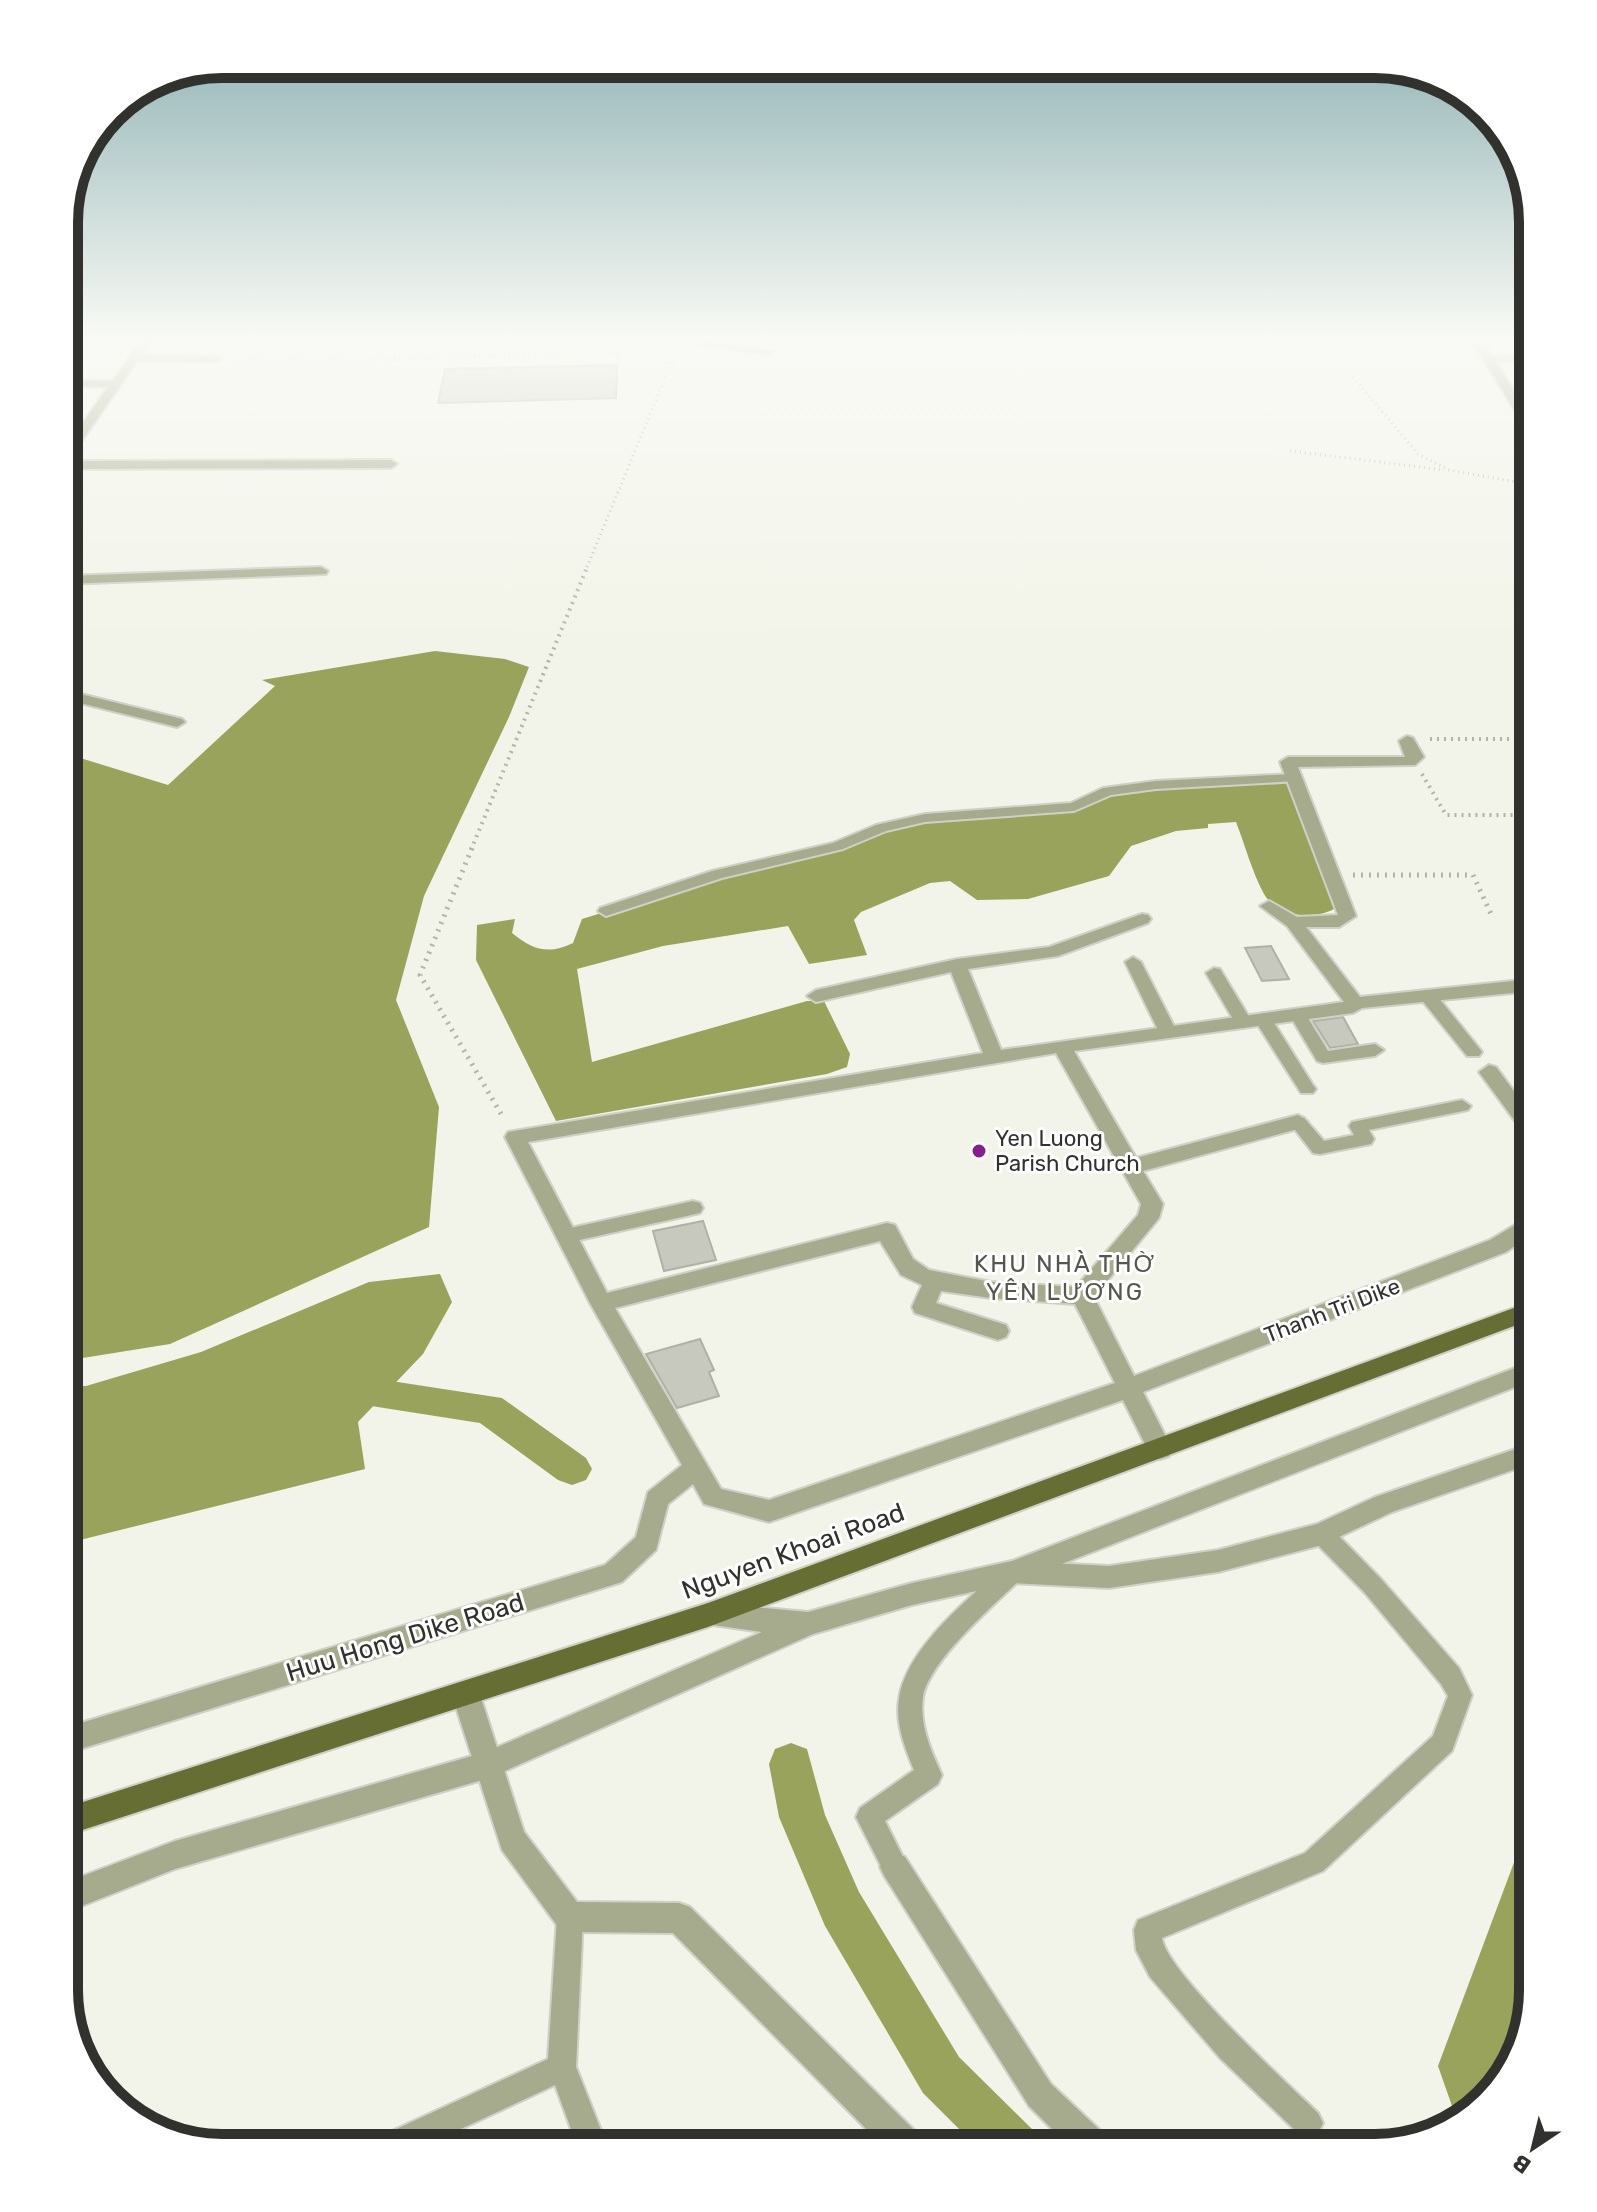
<svg xmlns="http://www.w3.org/2000/svg" width="1597" height="2212" font-family="Rubik,sans-serif">
<rect width="100%" height="100%" fill="#f2f4e9"/>
<!-- water -->
<path fill="#99a35c" d="M435 651 505 659 529 667 509 717 424 896 396 1000 439 1107 429 1227 170 1344 64 1361V1274L70 1241 64 1238V753L168 785 275 686 262 680Z
M1279 780 1292 785 1337 907C1317 921 1278 918 1264 894 1252 872 1245 845 1236 822L1208 824V828L1176 831 1131 846 1109 876 1028 899 977 900 950 881 930 883 861 912 854 920 867 955 809 964 788 926 663 946 577 969 592 1062 807 1001H824L850 1054 847 1067 827 1074 556 1121 476 960 477 925 515 919 512 933C533 950 548 955 573 943L582 919 723 875 928 820 1074 810 1115 792Z
M440 1274 452 1302 423 1354 358 1422 365 1469 64 1544V1386H86L201 1352 369 1282Z
M1533 1845V1990L1512 2069 1458 2123 1438 2066 1519 1849Z"/>
<g fill="none" stroke-linecap="round" stroke-linejoin="round">
<!-- canal -->
<path fill="#99a35c" fill-rule="evenodd" d="M365 1377 502 1398 586 1458 592 1469 586 1480 572 1485 558 1480 480 1423 352 1403 346 1392 352 1381Z
M791 1743 807 1749 825 1815 859 1892 959 2057 1033 2130 1041 2148H978L923 2093 825 1926 779 1817 769 1764 775 1749Z"/>
</g>
<!-- building -->
<path fill="#c7c9be" stroke="#afb1a6" stroke-width="2" d="M617 365 616 398 438 403 445 369Z
M1271 946 1289 979 1262 981 1245 948Z
M1343 1017 1358 1044 1330 1048 1313 1021Z
M703 1221 716 1260 664 1271 653 1231Z
M700 1339 714 1370 709 1372 719 1396 677 1408 646 1354Z"/>
<g fill="none" stroke-linecap="round" stroke-linejoin="round">
<defs>
<path id="service" d="M1294 774 1299 775V781L1156 789 1111 795 1074 811 925 822 886 831 843 849 722 878 612 914 606 916 598 911 600 908 712 871 833 843 876 825 925 814 1071 803 1103 788 1156 781Z
M1133 957 1141 962 1177 1032 1174 1036H1162L1159 1032 1125 962Z
M1214 968 1220 969 1252 1022 1249 1026 1243 1028 1237 1026 1206 973Z
M1427 990 1433 991 1479 1048 1482 1052 1479 1056H1467L1421 999 1419 995Z
M1297 1009 1303 1010 1328 1051 1375 1044 1384 1050 1375 1056 1323 1063 1317 1061 1289 1014Z
M1263 1013 1269 1015 1313 1085 1316 1089 1313 1093H1301L1254 1019Z
M1462 1100 1471 1106 1468 1110 1369 1130 1374 1139 1371 1144 1320 1154 1313 1153 1289 1122 1298 1116 1304 1118 1324 1141 1354 1135 1349 1126 1352 1122Z
M693 1201 700 1203 703 1208 700 1213 566 1243 559 1241 556 1236 559 1231 566 1229Z
M1322 1524 1330 1527 1381 1579 1459 1668 1472 1695 1452 1751 1323 1871 1162 1938C1166 1972 1288 2084 1318 2113L1323 2123 1318 2133 1308 2138 1298 2133 1220 2058 1150 1977 1136 1950 1134 1930 1138 1920 1305 1853 1433 1736 1448 1696 1441 1684 1365 1593 1314 1541 1311 1534 1314 1527Z
M1013 1562 1021 1565 1025 1572 1021 1579C994 1605 929 1661 923 1697 919 1724 931 1751 942 1775L938 1784 885 1821 908 1867 904 1876 895 1880 886 1876 856 1817 860 1808 914 1770C905 1748 895 1723 899 1699 906 1648 970 1598 1005 1565Z
M570 1904 579 1908 583 1917 576 2067 608 2148H578L555 2085 420 2148H372L377 2138 548 2059 557 1917 561 1908Z"/>
<path id="minor" d="M141 341H151L142 355 216 356 221 359 216 362 137 361 68 461 391 460 397 464 391 468 64 469V450L108 387 64 386V380L113 381Z
M675 341H703L774 352 769 355Z
M1472 341H1482L1492 356 1533 354V360L1496 362 1533 421V434L1527 430Z
M321 567 328 571 326 574 64 584V576Z
M64 690 182 719 185 722 177 727 64 699Z
M1407 736 1413 738 1424 757 1415 765 1298 767 1356 916 1339 927H1306L1360 997 1522 980 1531 986 1522 992 1362 1008 1353 1013 1074 1051 1136 1158 1298 1115 1308 1122 1305 1127 1143 1171 1163 1204 1159 1218 1094 1297 1134 1376 1490 1240 1533 1214V1233L1506 1252 1143 1392 1172 1449 1169 1456 1160 1459 1151 1456 1123 1400 769 1522 704 1504 693 1484 668 1504 656 1550 622 1582 64 1754V1728L605 1565 636 1537 648 1492 682 1465 590 1303 505 1137 508 1132 983 1053 951 972 816 1002 807 996 816 990 957 959 1049 947 1142 914 1148 915 1151 919 1148 923 1058 956 968 969 1001 1050 1344 1002 1287 926 1260 906 1269 901 1297 917 1338 915 1280 762 1288 757H1405L1399 741ZM1056 1053 1141 1204 1138 1215 1076 1287 991 1282 929 1270 913 1259 895 1225 887 1223 607 1293 528 1142ZM880 1241 901 1275 922 1285 912 1307 915 1313 998 1340 1006 1337 1009 1331 1006 1325 936 1303 941 1291 991 1298 1075 1304 1115 1383 769 1500 721 1489 615 1308Z
M1489 1065 1496 1067 1533 1117V1138L1526 1136 1479 1072Z
M1533 1443V1463L1392 1512 1322 1545 1218 1572 1109 1588 1013 1583 1004 1580 1000 1572 1004 1564 1013 1561 1109 1566 1218 1550 1317 1524 1375 1497Z
M466 1682 476 1686 480 1695 524 1832 577 1902 679 1903 690 1907 920 2136 924 2148H885L673 1933 570 1932 559 1928 502 1850 452 1695 456 1686Z
M895 1852 905 1857 1051 2084 1106 2136 1110 2148H1071L1029 2106 885 1877 880 1867 885 1857Z"/>
<path id="tertiary" d="M1533 1361V1380L1013 1583 912 1605 813 1634 489 1778 175 1869 64 1913V1883L175 1841 486 1752 762 1632 699 1623 695 1615 699 1607 708 1603 808 1612 912 1583 1012 1561Z"/>
<path id="primary" d="M1533 1301V1319L708 1627 64 1836V1808L708 1603Z"/>
</defs>
<!-- service casing -->
<use href="#service" stroke="#cfd1c7" stroke-width="4"/>
<!-- minor casing -->
<use href="#minor" stroke="#cfd1c7" stroke-width="4"/>
<!-- tertiary casing -->
<use href="#tertiary" stroke="#cfd1c7" stroke-width="4"/>
<!-- primary casing -->
<use href="#primary" stroke="#cfd1c7" stroke-width="4"/>
<!-- path-far2 -->
<path stroke="#b2b4ab" stroke-width="3" stroke-dasharray="1 4" stroke-linecap="butt" d="M234 360H368L664 350
M1353 377 1418 454 1449 470 1533 485
M1290 451 1444 470
M587 567 675 354"/>
<!-- path-far1 -->
<path stroke="#b2b4ab" stroke-width="4" stroke-dasharray="2 5" stroke-linecap="butt" d="M1430 739H1533
M1422 774 1446 815H1533
M471 850 588 565"/>
<!-- path -->
<path stroke="#b2b4ab" stroke-width="5" stroke-dasharray="2 6" stroke-linecap="butt" d="M472 848 420 975 504 1119
M1353 875H1473L1492 916"/>
<!-- service -->
<use href="#service" fill="#a5ab8c" fill-rule="evenodd"/>
<!-- minor -->
<use href="#minor" fill="#a5ab8c" fill-rule="evenodd"/>
<!-- tertiary -->
<use href="#tertiary" fill="#a5ab8c" fill-rule="evenodd"/>
<!-- primary -->
<use href="#primary" fill="#676e34" fill-rule="evenodd"/>
</g>
<!-- sky -->
<linearGradient id="sky" x2="0" y2="1"><stop stop-color="#88adb0"/><stop offset="0.52" stop-color="#f9faf5"/><stop offset="1" stop-color="#f9faf5" stop-opacity="0"/></linearGradient>
<rect width="1597" height="650" fill="url(#sky)"/>
<!-- markers -->
<circle fill="#84208a" stroke="#fff" stroke-width="3" cx="979" cy="1151" r="8"/>
<g text-anchor="middle" stroke-width="6" stroke-linejoin="round" paint-order="stroke">
<!-- poi labels -->
<g font-size="22" fill="#31322e" stroke="#fff" text-anchor="start">
<text x="995" y="1146">Yen Luong<tspan x="995" dy="25">Parish Church</tspan></text>
</g>
<!-- street labels -->
<g font-size="22" fill="#31322e" stroke="#fff">
<text transform="translate(1332 1310) rotate(-21)" y="8">Thanh Tri Dike</text>
</g>
<!-- neighbourhood labels -->
<g font-size="24" letter-spacing="2" fill="#55574e" stroke="#fff">
<text x="1065" y="1272">KHU NHÀ THỜ<tspan x="1065" dy="28">YÊN LƯƠNG</tspan></text>
</g>
<!-- near-street labels -->
<g font-size="26" fill="#31322e" stroke="#fff">
<text transform="translate(793 1551) rotate(-20)" y="9">Nguyen Khoai Road</text>
<text transform="translate(405 1637) rotate(-17)" y="9">Huu Hong Dike Road</text>
</g>
</g>
<!-- crop -->
<path d="M0 0H1597V2212H0ZM222 78H1375A144 144 0 0 1 1519 222V1990A144 144 0 0 1 1375 2134H222A144 144 0 0 1 78 1990V222A144 144 0 0 1 222 78Z" fill="#fff" fill-rule="evenodd"/>
<path fill="none" stroke="#31322e" stroke-width="10" d="M222 78H1375A144 144 0 0 1 1519 222V1990A144 144 0 0 1 1375 2134H222A144 144 0 0 1 78 1990V222A144 144 0 0 1 222 78Z"/>
<!-- north arrow -->
<g transform="translate(1533 2148) rotate(215)" stroke="#ffffff" stroke-width="6" paint-order="stroke">
<path d="M0-6L14 30L0 20L-14 30Z" fill="#31322e"/>
<text y="-12" font-size="22" font-weight="bold" text-anchor="middle" fill="#31322e">B</text>
</g>
</svg>
